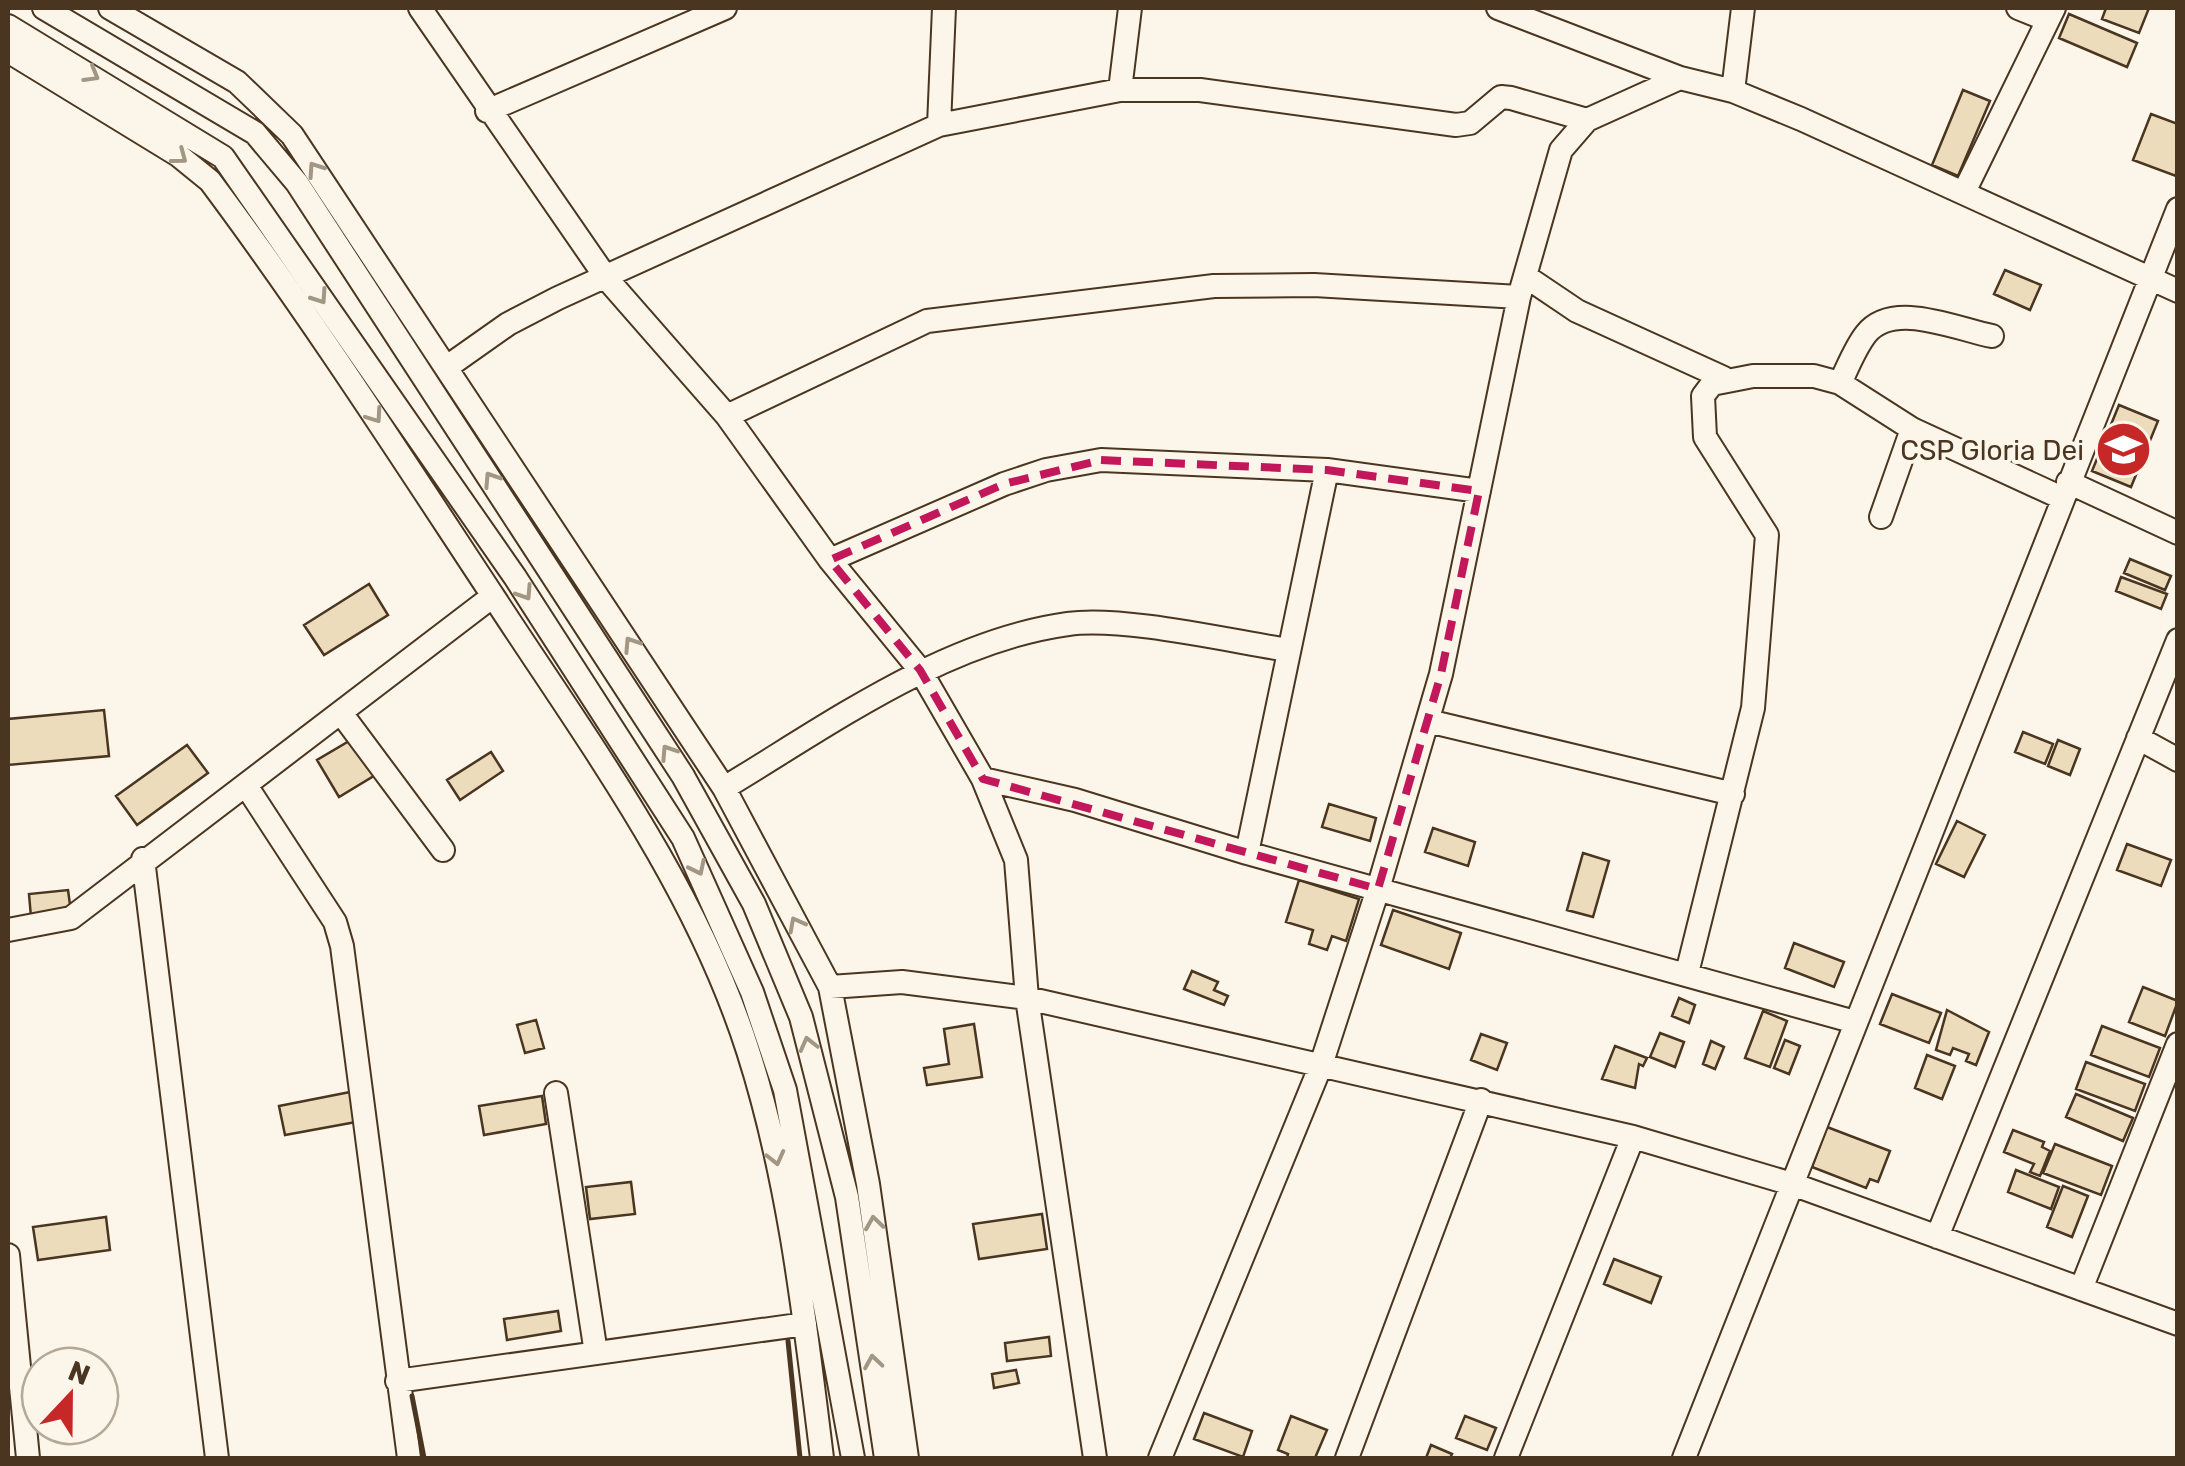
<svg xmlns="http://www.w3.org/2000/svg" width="2185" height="1466" font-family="Rubik,sans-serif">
<rect width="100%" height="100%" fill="#fbf6e9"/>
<!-- building -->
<path fill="#ecdcbc" stroke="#4a3520" stroke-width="2.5" d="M2106 8H2149L2139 33 2102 19Z
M2069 14 2137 43 2127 67 2059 38Z
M1963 90 1990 101 1958 176 1932 165Z
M2151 114 2178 124 2176 176 2133 160Z
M2005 270 2041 285 2030 310 1994 294Z
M2119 405 2158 421 2131 487 2092 471Z
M2130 559 2171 576 2165 590 2124 573Z
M2121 577 2167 594 2161 609 2116 591Z
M369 584 388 615 324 655 304 625Z
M104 710 109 756 8 765V719Z
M2023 732 2053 744 2045 764 2015 752Z
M356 737 377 774 339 797 317 760Z
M2058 740 2080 749 2070 775 2048 766Z
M187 745 208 773 137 825 116 796Z
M491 752 503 771 460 800 447 780Z
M1329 804 1376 818 1370 841 1322 827Z
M1957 821 1985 835 1964 877 1936 864Z
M1433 828 1475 842 1468 866 1425 852Z
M2127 844 2171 860 2161 886 2117 870Z
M1583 853 1609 861 1593 917 1567 910Z
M1299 880 1359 899 1346 941 1332 936 1327 950 1309 944 1313 930 1286 922Z
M68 890 71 912 31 917 29 894Z
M1393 910 1461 933 1449 969 1381 945Z
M1794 943 1844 962 1834 987 1785 968Z
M1192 971 1218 982 1214 990 1228 996 1224 1005 1184 989Z
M2143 987 2178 1001 2165 1036 2129 1022Z
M1892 994 1941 1013 1929 1043 1880 1024Z
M1679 998 1695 1005 1689 1023 1672 1016Z
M1947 1010 1989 1032 1976 1065 1966 1061 1969 1054 1953 1048 1950 1055 1936 1050Z
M1763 1011 1787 1021 1770 1067 1745 1058Z
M536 1020 544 1048 525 1053 517 1025Z
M974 1024 982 1077 927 1085 924 1068 949 1064 944 1029Z
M2102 1026 2160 1048 2149 1077 2091 1055Z
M1660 1033 1684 1042 1675 1067 1650 1057Z
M1481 1034 1507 1043 1497 1070 1471 1060Z
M1785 1040 1800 1046 1789 1074 1774 1068Z
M1711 1041 1724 1047 1715 1069 1703 1064Z
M1615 1046 1647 1058 1643 1066 1639 1064 1635 1088 1602 1079Z
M1927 1055 1955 1066 1942 1099 1915 1088Z
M2086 1062 2145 1084 2135 1111 2076 1089Z
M350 1092 356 1122 285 1135 279 1106Z
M2076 1094 2133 1118 2123 1141 2066 1117Z
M542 1096 546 1124 484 1135 479 1106Z
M1827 1127 1890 1151 1878 1182 1870 1179 1866 1188 1812 1167Z
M2013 1130 2044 1142 2042 1147 2050 1151 2040 1176 2030 1172 2034 1164 2004 1152Z
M2055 1144 2112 1166 2101 1195 2043 1173Z
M2016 1170 2059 1187 2051 1209 2008 1192Z
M631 1182 635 1214 590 1219 586 1187Z
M2063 1186 2088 1196 2072 1237 2047 1227Z
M1042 1214 1047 1249 979 1259 973 1224Z
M106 1217 110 1250 38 1260 33 1227Z
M1614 1259 1661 1277 1651 1303 1604 1284Z
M558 1311 561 1331 507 1340 504 1319Z
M1049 1337 1051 1356 1007 1361 1005 1343Z
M1016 1370 1019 1383 994 1388 992 1374Z
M1204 1413 1252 1431 1243 1457 1194 1439Z
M1291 1416 1327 1430 1315 1458H1287L1288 1454 1278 1450Z
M1465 1416 1496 1428 1487 1450 1456 1438Z
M1431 1445 1452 1454 1450 1458H1426Z"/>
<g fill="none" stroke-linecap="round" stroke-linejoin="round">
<defs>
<path id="minor" d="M44 8 255 133 297 183 683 776 754 904 801 1017 847 1197 886 1458
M110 8 237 82 292 135 724 788 830 987 868 1184 907 1458
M420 8 607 279 727 416 830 560 920 670 983 779 1016 860 1027 998 1095 1458
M1498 8 1680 78 1733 91 1801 119 2178 291
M2018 8 2048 20
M8 26 223 157 515 577 683 838 752 992 785 1090 853 1458
M8 51 178 155 210 181C311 316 402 458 495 599 589 743 695 885 748 1051 790 1182 805 1322 822 1458
M1120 90 1130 8
M1733 91 1743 8
M487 111 725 8
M939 125 1120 90H1200L1456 125 1470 123 1501 97 1511 98 1587 120
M1965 190 2054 8
M1525 276 1577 311 1724 378
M447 367 508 324 558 298 939 125 944 8
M1840 383C1848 367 1855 348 1866 334 1893 300 1956 329 1992 336
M727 416 927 321 1214 286 1314 285 1519 297
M2068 482 2178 533
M1881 517 1912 429
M830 560 1004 484 1046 470 1101 460 1327 470 1479 491
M341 713 443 850
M1428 721 1733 794
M2138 738 2178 760
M983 779 1075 800 1247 853 1855 1022
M247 787 335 922 342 946 409 1458
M724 788C829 725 944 641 1068 624 1122 616 1230 641 1288 650
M1247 853 1327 470
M143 859 217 1458
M8 930 71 918 493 596
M1687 973 1753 708 1767 535 1705 437 1703 396 1712 384 1753 376H1814L1840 383 1912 429 2062 498
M830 987 902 982 1027 998 1633 1137 1792 1184 2178 1324
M556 1093 596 1353
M1937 1237 2178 640
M8 1255 28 1458
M2081 1289 2178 1044
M397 1381 805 1324
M1160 1458 1321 1065 1378 889 1441 674 1519 297 1561 150 1587 120 1680 78
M1347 1458 1481 1100
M1506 1458 1633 1137
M1684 1458 2178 209"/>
</defs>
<!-- minor casing -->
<use href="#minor" stroke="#4a3520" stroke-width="26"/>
<!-- minor -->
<use href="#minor" stroke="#fbf6e9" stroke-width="22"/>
<!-- wall -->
<path stroke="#4a3520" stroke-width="5" d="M788 1341 800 1458
M412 1396 424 1458"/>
</g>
<!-- one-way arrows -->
<defs><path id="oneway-chevron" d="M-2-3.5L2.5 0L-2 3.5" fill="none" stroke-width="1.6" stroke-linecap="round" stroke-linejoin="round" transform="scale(2.5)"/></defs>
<g stroke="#a29684">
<use href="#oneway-chevron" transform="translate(92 75) rotate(30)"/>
<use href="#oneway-chevron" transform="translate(180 157) rotate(37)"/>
<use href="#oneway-chevron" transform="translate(315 169) rotate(-124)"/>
<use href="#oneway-chevron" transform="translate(320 297) rotate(56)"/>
<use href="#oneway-chevron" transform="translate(375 416) rotate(55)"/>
<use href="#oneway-chevron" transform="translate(491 479) rotate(-123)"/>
<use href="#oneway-chevron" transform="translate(525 593) rotate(57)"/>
<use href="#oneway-chevron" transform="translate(631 644) rotate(-123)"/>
<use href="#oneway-chevron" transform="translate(668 752) rotate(-123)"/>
<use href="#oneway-chevron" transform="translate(698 868) rotate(64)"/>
<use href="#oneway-chevron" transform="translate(796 924) rotate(-118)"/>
<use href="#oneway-chevron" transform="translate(808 1044) rotate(-104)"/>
<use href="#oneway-chevron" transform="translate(776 1158) rotate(76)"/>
<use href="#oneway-chevron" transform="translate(874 1223) rotate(-98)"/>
<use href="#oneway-chevron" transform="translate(873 1362) rotate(-99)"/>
</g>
<!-- marked area -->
<path fill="none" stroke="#c2185b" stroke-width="8" stroke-dasharray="20 12" stroke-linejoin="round" d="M1101 460 1327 470 1479 491 1441 674 1378 889 983 779 920 670 830 560 1004 484Z"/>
<!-- icons -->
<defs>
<symbol id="school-disc" viewBox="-11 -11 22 22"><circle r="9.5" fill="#c62828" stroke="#fbf6e9"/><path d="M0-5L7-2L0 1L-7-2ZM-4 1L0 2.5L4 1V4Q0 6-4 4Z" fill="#fff"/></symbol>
</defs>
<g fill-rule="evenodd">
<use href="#school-disc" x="2092" y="418" width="63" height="63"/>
</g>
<g text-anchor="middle" stroke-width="8" stroke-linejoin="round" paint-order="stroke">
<!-- poi labels -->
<g font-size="28" fill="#4a3520" stroke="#fbf6e9" text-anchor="end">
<text x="2084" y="460">CSP Gloria Dei</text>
</g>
</g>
<!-- border -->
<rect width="2185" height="1466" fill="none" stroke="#4a3520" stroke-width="20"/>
<!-- north arrow -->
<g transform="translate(70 1396) rotate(22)"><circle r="48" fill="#fbf6e9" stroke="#b4a999" stroke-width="2.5"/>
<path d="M0-8L18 38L0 25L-18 38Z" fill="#c62828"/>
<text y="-15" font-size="28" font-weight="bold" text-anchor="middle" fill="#4a3520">N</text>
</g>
</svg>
